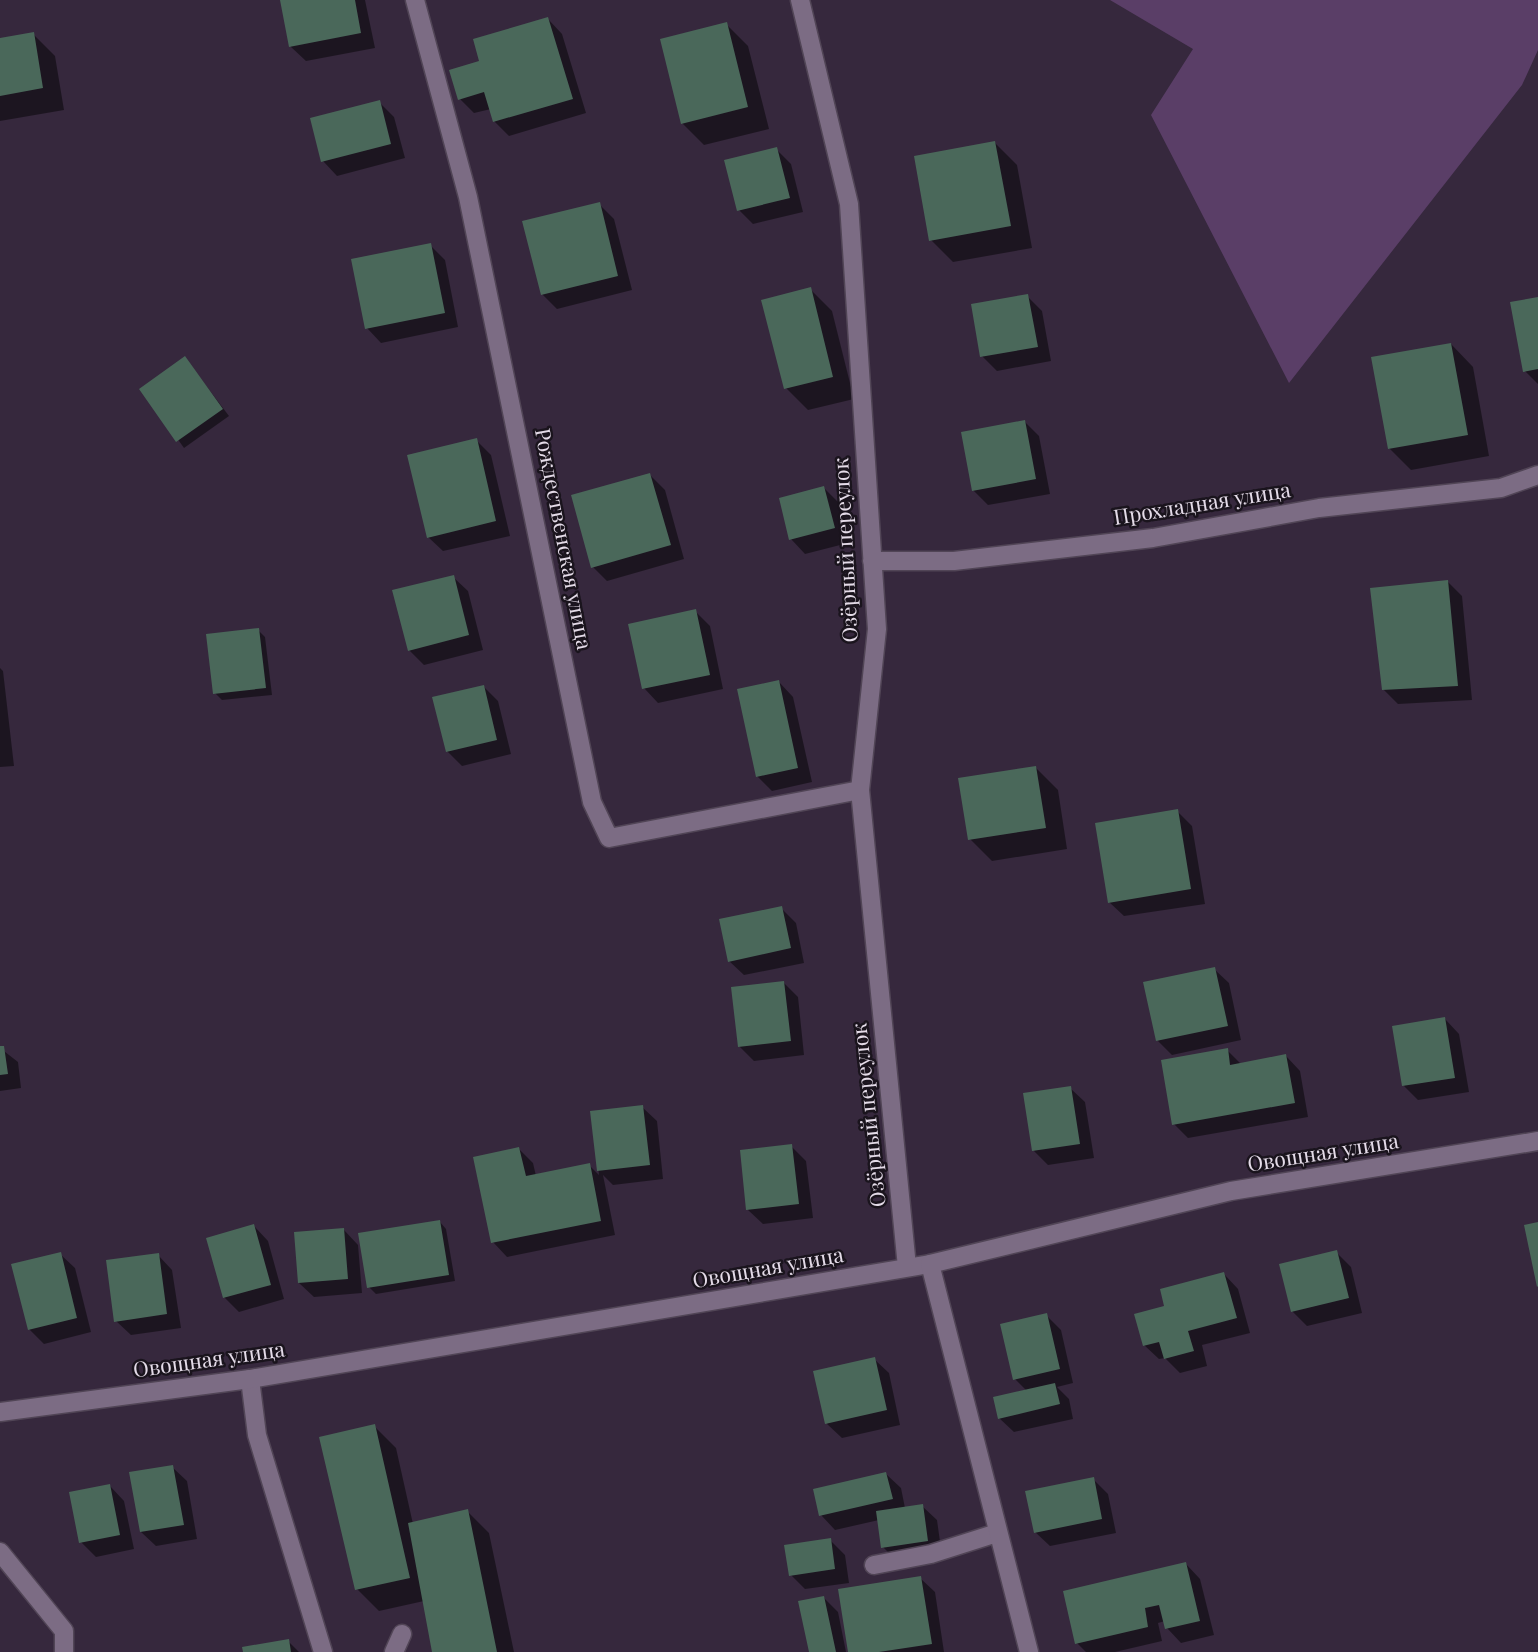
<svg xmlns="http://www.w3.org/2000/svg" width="1538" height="1652" font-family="'Playfair Display',serif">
<rect width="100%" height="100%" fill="#36283d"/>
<!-- green -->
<path fill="#5a3e67" d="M1110 0H1538V50L1522 85 1289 383 1151 115 1193 49Z"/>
<!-- shadow -->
<path fill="#0007" d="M282 0H365L375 48 306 61 291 47Z
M548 19 562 34 586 113 509 136 494 121 491 109 474 113 460 99 481 63Z
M726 24 748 46 769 129 704 145 682 123Z
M33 34 55 56 64 110 0 121V40Z
M379 102 394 117 405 158 337 176 323 161Z
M995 143 1017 165 1032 248 953 262 931 240Z
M776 149 791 164 803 212 753 224 739 210Z
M599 204 614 219 632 290 557 309 542 294Z
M430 245 445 260 458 327 381 343 367 328Z
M810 289 832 311 854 399 808 410 786 388Z
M1027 296 1042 311 1051 361 997 371 982 356Z
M1538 299V384L1525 371Z
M1451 344 1473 367 1489 456 1411 470 1389 448Z
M185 358 229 416 184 448 142 389Z
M1025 422 1039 436 1050 494 988 505 973 490Z
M476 440 491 455 510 536 443 551 428 537Z
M650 475 665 490 684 559 607 581 593 567Z
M824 488 839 503 848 543 805 554 791 539Z
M453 577 468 591 483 650 424 665 409 650Z
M1447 581 1462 596 1472 700 1398 704 1383 689Z
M695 611 710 626 723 689 658 703 644 688Z
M258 630 265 637 272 695 222 700 215 693Z
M0 668 3 671 14 766 0 767Z
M779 682 793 697 812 782 772 791 757 776Z
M484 687 498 701 511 754 462 766 447 751Z
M1036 768 1058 790 1067 849 992 861 970 839Z
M1177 811 1192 826 1205 904 1124 916 1109 902Z
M781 908 796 923 804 963 744 975 729 961Z
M1214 969 1229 983 1241 1040 1172 1055 1158 1041Z
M783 982 798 997 804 1055 754 1061 739 1046Z
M1445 1019 1459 1034 1469 1092 1418 1100 1404 1086Z
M0 1048 18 1062 21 1088 0 1091Z
M1227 1050 1241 1064 1286 1056 1300 1071 1308 1117 1188 1138 1174 1124Z
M1070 1088 1085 1102 1094 1158 1048 1165 1034 1151Z
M642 1107 657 1121 663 1179 613 1185 603 1175 615 1235 507 1257 493 1242 519 1149 533 1163 536 1176 589 1165 599 1175 592 1113Z
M791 1146 806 1161 813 1218 763 1224 748 1210Z
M440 1222 446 1229 455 1281 376 1294 369 1287Z
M254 1226 268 1241 284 1299 239 1312 224 1297Z
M344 1230 358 1245 362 1293 314 1297 299 1283Z
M1336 1252 1351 1267 1362 1313 1307 1326 1292 1311Z
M60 1254 75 1268 91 1332 44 1344 29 1329Z
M158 1255 172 1270 181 1328 131 1335 116 1321Z
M1224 1274 1238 1289 1250 1333 1202 1345 1207 1366 1180 1373 1165 1358 1159 1359 1144 1345 1166 1307Z
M1046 1315 1061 1330 1073 1383 1057 1387 1069 1399 1073 1419 1014 1432 999 1418 1027 1391 1015 1379Z
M874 1359 889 1373 900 1425 842 1438 827 1424Z
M374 1426 396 1448 413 1524 467 1511 489 1533 514 1652H434L424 1601 379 1611 357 1589Z
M172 1467 187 1481 197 1539 156 1546 141 1532Z
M886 1474 901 1488 905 1508 922 1506 937 1520 942 1556 898 1562 883 1547 879 1520 835 1530 821 1515Z
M1093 1479 1108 1494 1116 1533 1050 1546 1035 1532Z
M110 1486 124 1501 134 1549 96 1557 81 1542Z
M830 1540 845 1555 849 1583 805 1589 791 1575Z
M1186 1564 1200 1579 1214 1635 1181 1643 1167 1628 1165 1621 1158 1623 1162 1641 1115 1652H1086L1077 1643Z
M920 1578 935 1592 944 1652H850Z
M824 1598 838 1612 846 1652H811Z
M288 1641 299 1652H245Z"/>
<!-- building -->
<path fill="#4a685a" d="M280 0H355L361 33 289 47Z
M548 17 573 99 493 122 484 92 458 100 449 70 479 61 473 39Z
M727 22 748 107 681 124 660 39Z
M34 32 43 88 0 96V38Z
M380 100 391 144 321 162 310 118Z
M995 141 1011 226 929 241 914 156Z
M777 147 790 198 737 211 724 160Z
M600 202 618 276 541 295 522 221Z
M431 243 445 313 365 329 351 259Z
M811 287 833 377 784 389 761 300Z
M1028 294 1038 347 980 357 971 304Z
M1538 297V369L1523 372 1510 302Z
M1451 343 1468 435 1388 449 1371 357Z
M185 356 223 409 176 442 139 389Z
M1025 420 1036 479 972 491 961 432Z
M477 438 496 521 427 538 407 455Z
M650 473 671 545 591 568 571 495Z
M824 486 835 528 789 540 779 498Z
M454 575 469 635 408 651 392 590Z
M1448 580 1458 686 1382 690 1370 588Z
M696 609 710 675 642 689 628 624Z
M259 628 266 688 213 694 206 634Z
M779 680 798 768 756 777 737 689Z
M484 685 497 740 446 752 432 697Z
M1036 766 1046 828 968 840 958 778Z
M1178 809 1191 889 1108 903 1095 823Z
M782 906 791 948 728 962 719 919Z
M1215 967 1228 1026 1156 1041 1143 982Z
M784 981 791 1041 738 1047 731 987Z
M1445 1017 1455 1078 1402 1086 1392 1026Z
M0 1046H4L8 1074 0 1075Z
M1228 1048 1230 1065 1286 1054 1295 1103 1172 1125 1161 1060Z
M1071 1086 1080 1144 1032 1151 1023 1093Z
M643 1105 650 1165 597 1171 590 1111Z
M792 1144 799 1204 746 1210 740 1150Z
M519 1147 526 1176 590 1163 601 1221 491 1243 473 1157Z
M440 1220 449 1275 367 1288 358 1233Z
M1538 1222V1286L1537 1287 1524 1225Z
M254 1224 271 1285 223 1298 206 1238Z
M344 1228 348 1279 298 1283 294 1232Z
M1337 1250 1349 1298 1291 1312 1279 1264Z
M61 1252 77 1318 28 1330 11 1264Z
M159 1253 167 1314 114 1322 106 1260Z
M1224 1272 1237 1318 1188 1331 1194 1351 1164 1359 1159 1342 1143 1346 1134 1314 1164 1306 1160 1289Z
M1047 1313 1060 1369 1013 1380 1000 1324Z
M875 1357 887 1410 825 1424 813 1371Z
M1055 1383 1060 1404 998 1419 993 1397Z
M375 1424 410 1578 355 1590 319 1437Z
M173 1465 184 1525 140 1532 129 1472Z
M886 1472 893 1499 819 1516 813 1489Z
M1094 1477 1102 1519 1034 1533 1025 1491Z
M110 1484 120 1535 79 1543 69 1492Z
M923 1504 928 1541 881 1548 876 1511Z
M468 1509 497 1652H432L408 1523Z
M831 1538 835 1569 789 1576 784 1545Z
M1186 1562 1200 1621 1165 1629 1159 1605 1145 1608 1148 1627 1075 1644 1063 1591Z
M921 1576 932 1644 879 1652H848L838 1589Z
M824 1596 836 1652H809L798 1601Z
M289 1639 291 1652H243L242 1647Z"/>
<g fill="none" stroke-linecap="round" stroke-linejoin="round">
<defs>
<path id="service" d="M250 1379 257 1435 323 1652
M0 1552 64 1631V1652
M874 1565 931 1554 997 1533
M394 1652 402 1634"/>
<path id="minor" d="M415 0 468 197 592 802 609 838 860 790
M800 0 849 204 877 629 860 790 907 1267
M872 561H954L1153 538 1319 508 1501 488 1538 475
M0 1412 250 1379 930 1264"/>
<path id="tertiary" d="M1029 1652 930 1264 1231 1191 1538 1141"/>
</defs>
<!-- service casing -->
<use href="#service" stroke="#514556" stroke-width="21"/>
<!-- minor casing -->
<use href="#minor" stroke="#514556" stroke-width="21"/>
<!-- tertiary casing -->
<use href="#tertiary" stroke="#514556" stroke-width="21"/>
<!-- service -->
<use href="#service" stroke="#7c6c84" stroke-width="18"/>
<!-- minor -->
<use href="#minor" stroke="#7c6c84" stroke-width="18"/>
<!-- tertiary -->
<use href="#tertiary" stroke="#7c6c84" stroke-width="18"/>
</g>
<g text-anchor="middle" stroke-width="5" stroke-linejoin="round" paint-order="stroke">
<!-- street labels -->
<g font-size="21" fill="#e4dbe8" stroke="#1a141d">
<text transform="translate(1202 504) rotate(-9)" y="7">Прохладная улица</text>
<text transform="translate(563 539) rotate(79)" y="7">Рождественская улица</text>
<text transform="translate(846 550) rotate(-93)" y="7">Озёрный переулок</text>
<text transform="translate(869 1115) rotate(-96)" y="7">Озёрный переулок</text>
<text transform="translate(1323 1153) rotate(-9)" y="7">Овощная улица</text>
<text transform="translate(768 1268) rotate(-10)" y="7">Овощная улица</text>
<text transform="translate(209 1360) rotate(-8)" y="7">Овощная улица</text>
</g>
</g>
</svg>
